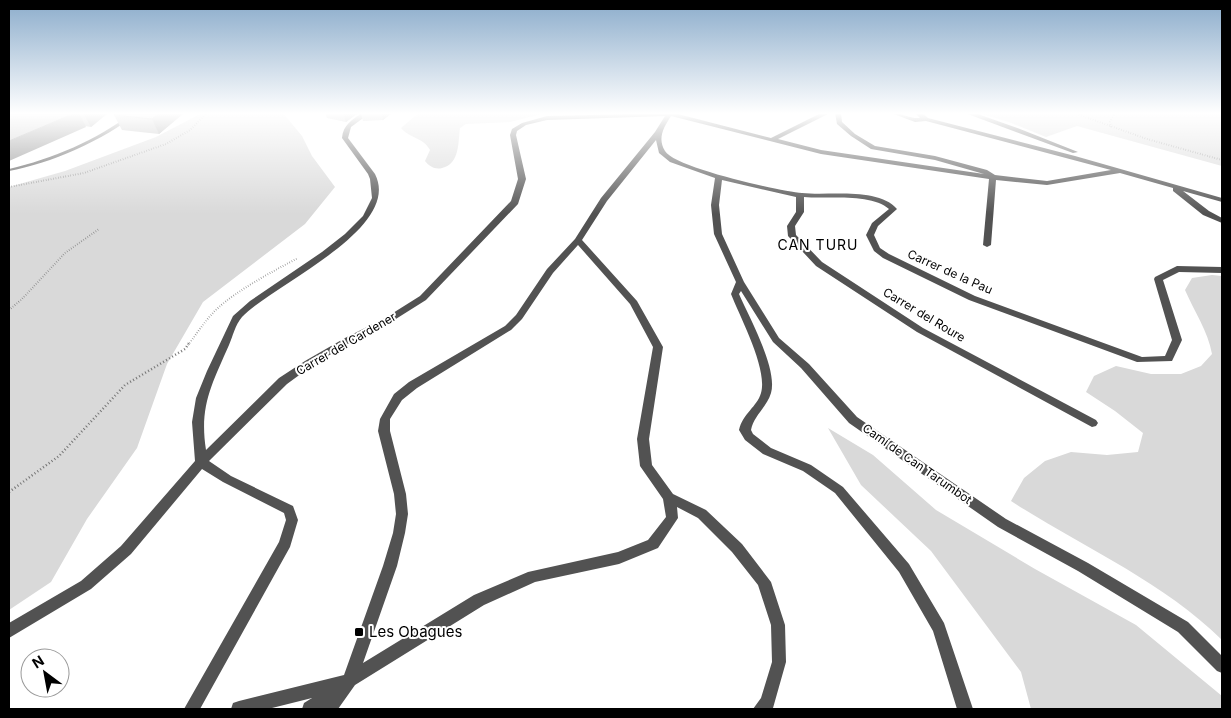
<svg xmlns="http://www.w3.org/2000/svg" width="1231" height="718" font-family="Inter,sans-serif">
<rect width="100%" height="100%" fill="#fff"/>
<!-- green -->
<path fill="#d9d9d9" d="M202 113H283L302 136 312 156 335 187 305 224 203 302 167 364 137 448 87 519 51 582 9 610V187L65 171 156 137Z
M422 113H545L510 122 466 124 460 128C458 142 460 164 442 168 435 170 429 166 425 161L430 150C423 137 409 138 401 128L415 116Z
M978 113H1222V166L1077 126 1046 137 1009 122Z
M1212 275 1222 276V640C1161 580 1082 547 1011 501L1024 478 1045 461 1071 452 1107 455 1138 452 1143 433 1115 411 1086 392 1094 376 1116 366 1151 374H1181L1201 366 1212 354C1208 331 1194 311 1185 290L1192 278Z
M828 428 873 455 936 510 1035 569 1136 625 1222 696V709H1031L1021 672 931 551 861 485Z"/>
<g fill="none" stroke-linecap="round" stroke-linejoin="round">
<!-- path-far1 -->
<path stroke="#747474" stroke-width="2" stroke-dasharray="0.5 2" stroke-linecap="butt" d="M1074 113 1147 139 1222 160
M1111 127 1110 122 1115 113
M9 187 84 173 166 144 190 130 207 113
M9 310 22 299 65 253 99 229
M188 345C198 332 206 319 218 308 236 291 275 270 298 258"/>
<!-- path -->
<path stroke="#747474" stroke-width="2.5" stroke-dasharray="1 2.5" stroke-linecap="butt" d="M9 492 59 456 125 385 185 349 189 343"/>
<!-- lane -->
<path fill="#525252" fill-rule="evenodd" d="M132 113H137C105 140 49 164 9 171V169C52 159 97 140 132 113Z"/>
<!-- street -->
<path fill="#525252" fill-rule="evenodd" d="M362 113H370L351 127 348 138 375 174C403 229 272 285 242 317 235 325 233 336 229 345 212 384 199 406 206 450L279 378 305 361 345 338 385 318 420 296 511 201 518 179 510 135 512 129 522 123 547 116 674 113 771 138 821 113H830L778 139 821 150 984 174 935 160 871 149 851 136 837 124 835 113H841L842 122 855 134 875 146 935 156 987 170 995 175 1047 181 1111 170 926 121 915 122 891 113C901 113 911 119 920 118L915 113H922L928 118 1075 156 1222 198V202L1183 191 1209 211 1222 218V223L1203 215 1173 191V188L1120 173 1047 185 996 180 991 245 987 247 983 245 989 179 821 154 671 116C664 127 657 138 665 151 675 168 780 191 802 193 829 196 878 187 897 209L878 226 874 235 880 248 889 254 975 296 1142 357 1165 356 1172 340 1154 279 1155 277 1177 266 1222 267V273L1179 272 1163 280 1182 340 1172 361 1137 362 969 300 883 258 874 251 866 235 872 223 889 209C872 193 826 199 804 197V212L795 226 796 235 822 262 923 328 1096 420 1098 423 1096 426 1092 427 917 332 816 266 788 236 787 226 796 212V197L722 180 719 205 722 234 744 282 779 338 809 364 857 417 1006 519 1088 563 1188 622 1222 656V673L1217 671 1178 632 1078 571 998 527 849 423 801 368 773 342 741 291 739 294C749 317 778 369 771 393 767 407 754 415 751 430L753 434 771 448 811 465 843 487 909 564 944 623 973 709H957L933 631 899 572 835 493 803 471 763 454 745 440 739 430C743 413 757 407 761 393 768 369 740 317 731 294L736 282 714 234 711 205 715 178 670 162 659 153 656 140 607 201 582 240 637 301 663 347 649 439 652 465 673 494 706 510 742 544 771 582 785 625 786 662 773 708 771 709H753L761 698 772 662 771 625 758 585 732 552 698 518 677 507 678 518 658 548 619 564 535 582 484 605 355 685 338 709H302L304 703 312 698 268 709H231L233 703 239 701 344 675 383 566 393 533 396 514 394 494 378 431 380 419 394 394 409 382 505 326 516 315 547 269 575 239 601 198 655 132 665 116 547 120 526 125 517 131 516 135 526 179 518 204 426 300 391 322 351 342 313 365 287 384 209 461 231 476 293 506 298 520 290 547 200 709H184L279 542 286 520 284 513 223 482 202 469 131 554 91 589 9 638V623L81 581 121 546 195 461 192 422 196 398 207 371 233 316 250 301 322 252 345 234 363 216 372 198 370 179 368 174 342 138C343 125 352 120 362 113ZM578 245 630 304 653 347 637 439 640 466 663 499 666 517 648 540 618 552 528 572 474 595 363 663 397 566 405 533 408 514 406 494 390 431V419L402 400 417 388 511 330 522 319 553 273Z
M965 113H975L1020 129 1078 152 1073 153Z"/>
</g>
<!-- wall -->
<path fill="#a7a7a7" d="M9 113H108L91 127Z
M117 113H184L159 134 122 130 114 115Z
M325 113H358L346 122 327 118Z
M361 113H392L383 120 363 121Z"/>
<!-- shaded-wall -->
<path fill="#888" d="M75 113H79L86 127 9 161V141Z
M83 113H108L91 127Z
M159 113H184L159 134 152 119Z
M343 113H358L346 122Z
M381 113H392L383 120Z"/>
<!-- building -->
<path fill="#c2c2c2" stroke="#888" d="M9 113H75L9 141Z
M117 113H159L152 119 114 115Z"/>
<!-- sky -->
<linearGradient id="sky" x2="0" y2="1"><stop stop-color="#8baccb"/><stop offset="0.53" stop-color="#fff"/><stop offset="1" stop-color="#fff" stop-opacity="0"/></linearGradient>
<rect width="1231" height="214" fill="url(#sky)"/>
<!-- markers -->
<rect fill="#000" stroke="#fff" stroke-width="2" x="354" y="627" width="10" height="10" rx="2.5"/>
<g text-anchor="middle" stroke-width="4" stroke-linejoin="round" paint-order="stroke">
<!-- street labels -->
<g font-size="12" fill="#000" stroke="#fff">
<text transform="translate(950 272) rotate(24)" y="4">Carrer de la Pau</text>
<text transform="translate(924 315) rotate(31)" y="4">Carrer del Roure</text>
<text transform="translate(346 344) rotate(-30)" y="4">Carrer del Cardener</text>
<text transform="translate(917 464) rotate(35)" y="4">Camí de Can Tarumbot</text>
</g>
<!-- neighbourhood labels -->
<g font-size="14" letter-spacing="1" fill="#000" stroke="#fff">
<text x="818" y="250">CAN TURU</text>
</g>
<!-- near-poi labels -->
<g font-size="15" fill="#000" stroke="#fff" text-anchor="start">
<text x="369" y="637">Les Obagues</text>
</g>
</g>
<!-- border -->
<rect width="1231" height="718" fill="none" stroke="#000000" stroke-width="20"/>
<!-- north arrow -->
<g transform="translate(45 673) rotate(328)"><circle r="24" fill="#ffffff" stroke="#999999"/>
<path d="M0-4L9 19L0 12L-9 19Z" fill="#000000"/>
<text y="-8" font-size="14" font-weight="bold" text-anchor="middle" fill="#000000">N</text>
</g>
</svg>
